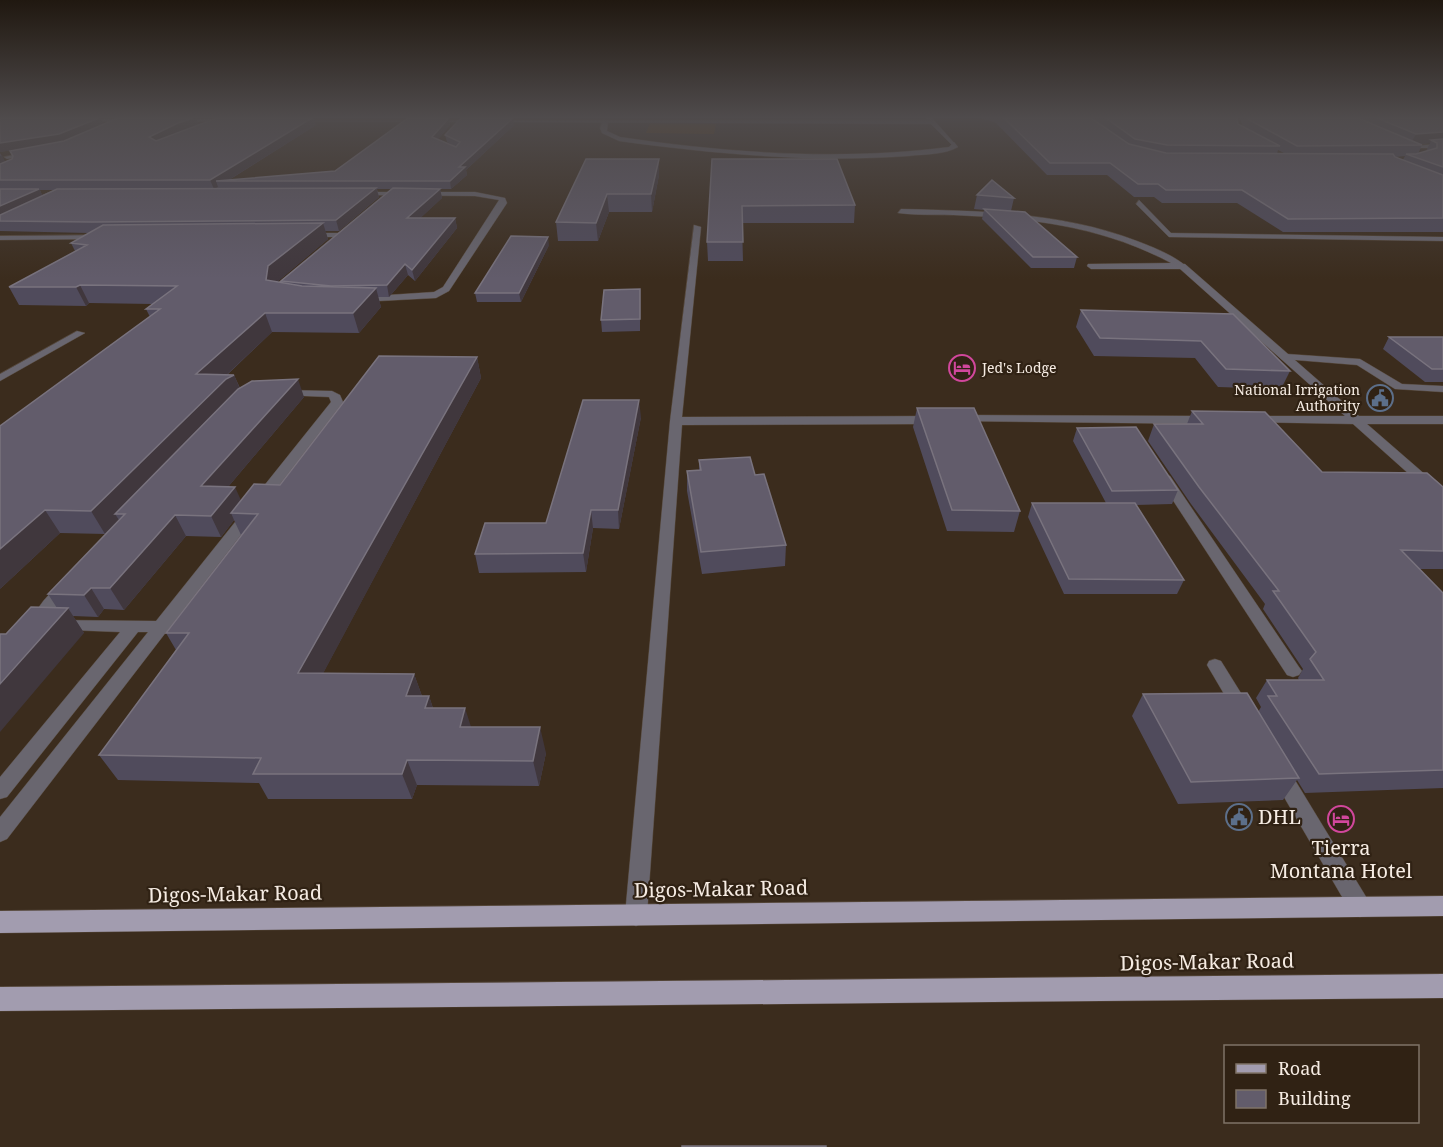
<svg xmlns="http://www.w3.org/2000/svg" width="1443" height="1147" font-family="'Noto Serif',serif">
<rect width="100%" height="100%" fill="#3b2c1d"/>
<!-- green -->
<path fill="#5f3803" d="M650 123 716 124 714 134 646 133Z"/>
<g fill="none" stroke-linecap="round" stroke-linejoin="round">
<defs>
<path id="service" d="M603 120 608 121 607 131 620 137C728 153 841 161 949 147L954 142 958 147C945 155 924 154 909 156 813 163 714 154 619 141L602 133 600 128Z
M1443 144V148H1406L1409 146Z
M31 151 33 154 7 159 4 157Z
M1139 200 1171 233 1443 237V241L1169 237 1136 204Z
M901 209C981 211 1062 212 1137 241 1153 247 1173 255 1186 266L1182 269H1091L1087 266 1088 264 1171 263C1109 230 1042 219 972 216 948 214 922 216 898 213Z
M77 331 85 333 0 381V374Z
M1287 354 1360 359 1402 384 1443 386V392L1395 389 1357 365 1283 359 1282 357Z
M284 390 332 391 340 395 343 402 7 839 0 842V817L148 632H138L7 797 0 799V777L120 632 41 629 33 620C36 607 53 587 66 583L74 588 50 614 51 620 156 621 331 402 329 397 280 395 278 393Z
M1165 475 1170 476 1299 667 1302 671 1299 675 1293 677 1287 675 1159 479Z
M1215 659 1221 661 1249 706 1252 711 1249 716 1243 718 1237 716 1207 665 1209 661Z
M1280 765 1287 767 1368 900 1371 907 1368 914 1360 917 1352 914 1270 773 1273 767Z"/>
<path id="minor" d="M926 118H932L956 145H952L931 124 291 121 928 120Z
M132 119 134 122 81 121 84 119Z
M177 119H231L234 121 175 122Z
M355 192H475L505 198 507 203 449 291 436 298 360 302 357 301V297L434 292 443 287 499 200 475 196 357 195Z
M694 225 701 227 682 417 933 416 939 420 933 424 682 425 647 915 644 923 636 926 628 923 625 915 670 421Z
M303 233H342L346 235 342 237H303Z
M102 235V239H99L0 240V236Z
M1179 264H1185L1359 416H1443V424H1367L1443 490V501L1438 500 1353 424 1250 422V418L1254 416H1345L1179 268Z
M960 415 1209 416 1215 420 1209 424 956 421 954 419Z"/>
<path id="primary" d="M1443 896V916L0 933V911Z
M1443 974V998L0 1011V987Z"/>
</defs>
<!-- service casing -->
<use href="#service" stroke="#554739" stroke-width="1"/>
<!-- minor casing -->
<use href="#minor" stroke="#554739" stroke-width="1"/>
<!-- primary casing -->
<use href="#primary" stroke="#554739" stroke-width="1"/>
<!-- service -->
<use href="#service" fill="#69666f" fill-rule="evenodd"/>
<!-- minor -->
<use href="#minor" fill="#69666f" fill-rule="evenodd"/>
<!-- primary -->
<use href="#primary" fill="#a29caf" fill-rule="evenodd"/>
</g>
<!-- wall -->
<path fill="#504b5c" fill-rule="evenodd" d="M0 118 104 124 118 118H196L199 125H316L229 180 335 171 449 118 450 125 438 139 456 147 447 142 445 135 514 125 466 170 467 175 451 189H440L442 198 420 218H455L457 228 415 281 408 275 389 297H378L381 307 359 333 272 332 227 375H234L240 388 304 397 228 487 241 501 280 485 477 357 481 378 323 673 414 674 422 696H429L433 708 471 727 546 753 539 786 417 785 412 799H268L259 783 118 780 99 755 176 650 166 633 241 535 234 520 221 537 186 536 124 610 104 609 98 617 73 616 84 633 6 634 57 608 48 594 119 520 105 534 60 533 0 589 150 317 146 309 152 304 89 303 86 306 19 305 9 287 75 251 71 243 89 233 0 231V153L5 162 12 159 13 157 10 151 11 150 0 152ZM377 189H391L281 281V282H277L328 239 325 231H339L379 197ZM40 190H54L42 195Z
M981 118H1237L1238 124 1242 126 1241 121 1238 118H1443V232H1283L1237 203H1162L1154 197H1134L1107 175H1047L996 123ZM1430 143 1426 151H1427L1418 154 1422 145 1420 144ZM1278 150 1286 154H1277ZM1405 156 1403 160 1395 157Z
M586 159 659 175 652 212H609L598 241H558L556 222Z
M712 159 855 205 854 223H742L743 261H708L707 242Z
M977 195 1014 198 1011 211 1077 257 1074 268H1031L982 219 984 210 974 209Z
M549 245 521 302H477L475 293Z
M640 300V331L602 332 601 320Z
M1081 310 1233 314 1290 371 1281 389 1218 387 1195 358 1094 356 1076 327Z
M1389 337H1443V382H1425L1383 349Z
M917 408 1020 511 1014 532 947 531 913 427Z
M1192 411 1322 472 1443 487V569H1419L1443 593V788L1305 793 1297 780 1283 800 1178 804 1132 716 1143 694 1258 712 1261 707 1256 698 1267 680H1299L1298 678 1303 669 1263 609 1265 604 1191 504 1148 441 1154 424H1187Z
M641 417 619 529 593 528 586 572 479 573 475 554 546 523Z
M1077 428 1178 490 1172 504 1136 505 1184 580 1177 594H1064L1028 517 1032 503H1106L1073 441Z
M699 460 755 475 786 545 785 566 702 574 687 491V471L699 470Z"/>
<!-- shaded-wall -->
<path fill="#40373d" d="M99 118H101L104 125 63 143 0 152V143Z
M193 118H196L199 125 181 131 153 145 149 137 178 123Z
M312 118H314L316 125 227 181H216L218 187 214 189 210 180Z
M449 118 450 125 434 144 432 137Z
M513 118 514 125 466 170 467 175 451 189 450 181 459 167Z
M1443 132V142L1431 140 1430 143 1410 145 1416 134Z
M2 155 6 164 0 167V156Z
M659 159V175L652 212 651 194Z
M376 188 379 197 339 231 336 220Z
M39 189 44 198 0 219V206Z
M440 189 442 198 410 228 407 218Z
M607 194 609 212 598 241 596 223Z
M455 218 457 228 415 281 412 270Z
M323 223 328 239 275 284 266 280 268 266Z
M548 237 549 245 521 302 519 293Z
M405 264 408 275 389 297 387 285Z
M80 285 89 303 86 306 76 287Z
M376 288 381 307 359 333 353 313Z
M265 313 272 332 205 395 196 374Z
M477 357 481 378 310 698 298 673Z
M234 375 243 396 115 514 119 520 105 534 91 511 226 379Z
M298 379 304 397 211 507 201 486Z
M639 400 641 417 619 529 618 510Z
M235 487 244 507 231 513 234 520 221 537 211 516Z
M45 510 60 533 0 589V549Z
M591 510 593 528 586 572 583 553Z
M175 515 186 536 124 610 110 588Z
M91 588 104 609 98 617 84 595Z
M68 608 84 633 0 732V684Z
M414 674 423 699 406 696Z
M429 696 437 721 425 708Z
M465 708 473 733 460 727Z
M540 727 546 753 539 786 533 761Z
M407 760 417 785 412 799 402 774Z"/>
<!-- building -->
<path fill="#625c6b" stroke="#79737e" stroke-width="1.5" d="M0 118H99L59 134 0 143Z
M118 118H193L178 123 149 137 156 141 217 118H312L210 180H0V164L12 159 13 156 10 151 64 141Z
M408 118H449L432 137 456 147 460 142 445 135 461 118H513L459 167H465L450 181H216L335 171Z
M1004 118H1091L1129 144 1166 153 1393 154 1395 157 1443 175V218L1288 219 1242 190H1166L1158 184H1138L1110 163H1050Z
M1106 118H1237L1238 124 1280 146 1167 145 1135 139Z
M1246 118H1358L1422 145 1297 146Z
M1377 118H1443V132L1416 134Z
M1443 139V167L1406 154H1416L1437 148V143L1431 140Z
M586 159H659L651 194H607L596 223 556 222Z
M712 159H837L855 205 742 206 743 242H707Z
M992 180 1014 198 977 195Z
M376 188 336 220 92 222 0 221V215L57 189Z
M393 188 440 189 407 218H455L412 270 405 264 387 285 331 286 281 281Z
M0 189H39L0 206Z
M984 209 1025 212 1077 257H1033Z
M323 223 268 266 266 280 302 286 376 288 353 313H265L196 374 234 375 226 379 91 511 45 510 0 549V426L160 309H146L177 286 80 285 76 287H9L87 245 71 243 103 225Z
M511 236 548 237 519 293H475Z
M640 289V319L601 320 604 290Z
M1081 310 1233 314 1290 371 1226 369 1201 341 1100 338Z
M1389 337H1443V369H1432Z
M379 356 477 357 298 673 414 674 406 696H429L425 708H465L460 727H540L533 761 407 760 402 774H253L261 758 99 755 189 633H166L258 514 231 513 254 484 280 485Z
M298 379 201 486 235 487 211 516 175 515 110 588H91L84 595 48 594 125 514H115L238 389 252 381Z
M583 400H639L618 510H591L583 553 475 554 485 523H546Z
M917 408H974L1020 511 952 510Z
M1192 411 1265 412 1322 472 1427 473 1443 487V551L1401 550 1443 593V770L1319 774 1268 696H1277L1267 680H1324L1310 659 1316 652 1273 591H1279L1199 487 1154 424H1203Z
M1136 427 1178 490 1112 491 1077 428Z
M750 457 755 475 764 474 786 545 701 552 687 471 701 470 699 460Z
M1032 503H1135L1184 580 1069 579Z
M31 607 68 608 0 684V634H6Z
M1247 693 1299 778 1191 782 1143 694Z
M682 1146H826V1147H682Z"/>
<!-- sky -->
<linearGradient id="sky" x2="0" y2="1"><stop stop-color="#201810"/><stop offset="0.42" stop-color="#4f4b4c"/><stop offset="1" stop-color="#4f4b4c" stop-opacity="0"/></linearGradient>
<rect width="1443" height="279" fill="url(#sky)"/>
<!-- icons -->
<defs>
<symbol id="hotel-ring" viewBox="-11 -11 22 22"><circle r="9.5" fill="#302214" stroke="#d1479c" stroke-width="1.5"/><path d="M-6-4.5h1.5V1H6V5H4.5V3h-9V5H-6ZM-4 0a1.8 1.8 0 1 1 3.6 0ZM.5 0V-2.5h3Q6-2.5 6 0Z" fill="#d1479c"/></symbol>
<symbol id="civic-ring" viewBox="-11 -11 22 22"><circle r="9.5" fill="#302214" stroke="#5c6f8a" stroke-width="1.5"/><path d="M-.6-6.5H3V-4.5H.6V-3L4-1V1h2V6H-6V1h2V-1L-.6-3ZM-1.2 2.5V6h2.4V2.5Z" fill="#5c6f8a"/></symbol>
</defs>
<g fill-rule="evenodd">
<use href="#hotel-ring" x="947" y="353" width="30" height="30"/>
<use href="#civic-ring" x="1365" y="383" width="30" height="30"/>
<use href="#civic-ring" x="1224" y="802" width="30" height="30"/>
<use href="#hotel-ring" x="1326" y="804" width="30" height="30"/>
</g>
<g text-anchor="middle" stroke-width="4.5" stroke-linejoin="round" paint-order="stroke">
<!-- far-poi labels -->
<g font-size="14" fill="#f6ece3" stroke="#302214" text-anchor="start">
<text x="982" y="373">Jed's Lodge</text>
<text x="1360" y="395" text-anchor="end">National Irrigation<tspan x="1360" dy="16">Authority</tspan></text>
</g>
<!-- near-poi labels -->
<g font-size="20" fill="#f6ece3" stroke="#302214" text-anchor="start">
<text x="1258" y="824">DHL</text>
<text x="1341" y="855" text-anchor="middle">Tierra<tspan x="1341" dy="23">Montana Hotel</tspan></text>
</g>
<!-- near-street labels -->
<g font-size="20" fill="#f6ece3" stroke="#302214">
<text transform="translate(721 889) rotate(-1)" y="7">Digos-Makar Road</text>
<text transform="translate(235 894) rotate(-1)" y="7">Digos-Makar Road</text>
<text transform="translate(1207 962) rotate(-1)" y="7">Digos-Makar Road</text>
</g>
</g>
<!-- legend -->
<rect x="1224" y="1045" width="195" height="78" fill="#302214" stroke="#7f7367" stroke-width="1.5"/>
<rect x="1236" y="1064" width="30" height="9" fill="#a29caf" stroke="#7f7367" stroke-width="1.5"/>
<text x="1278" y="1075" font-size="18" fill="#f6ece3">Road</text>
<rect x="1236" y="1090" width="30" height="18" fill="#625c6b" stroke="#7f7367" stroke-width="1.5"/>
<text x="1278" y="1105" font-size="18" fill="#f6ece3">Building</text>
</svg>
